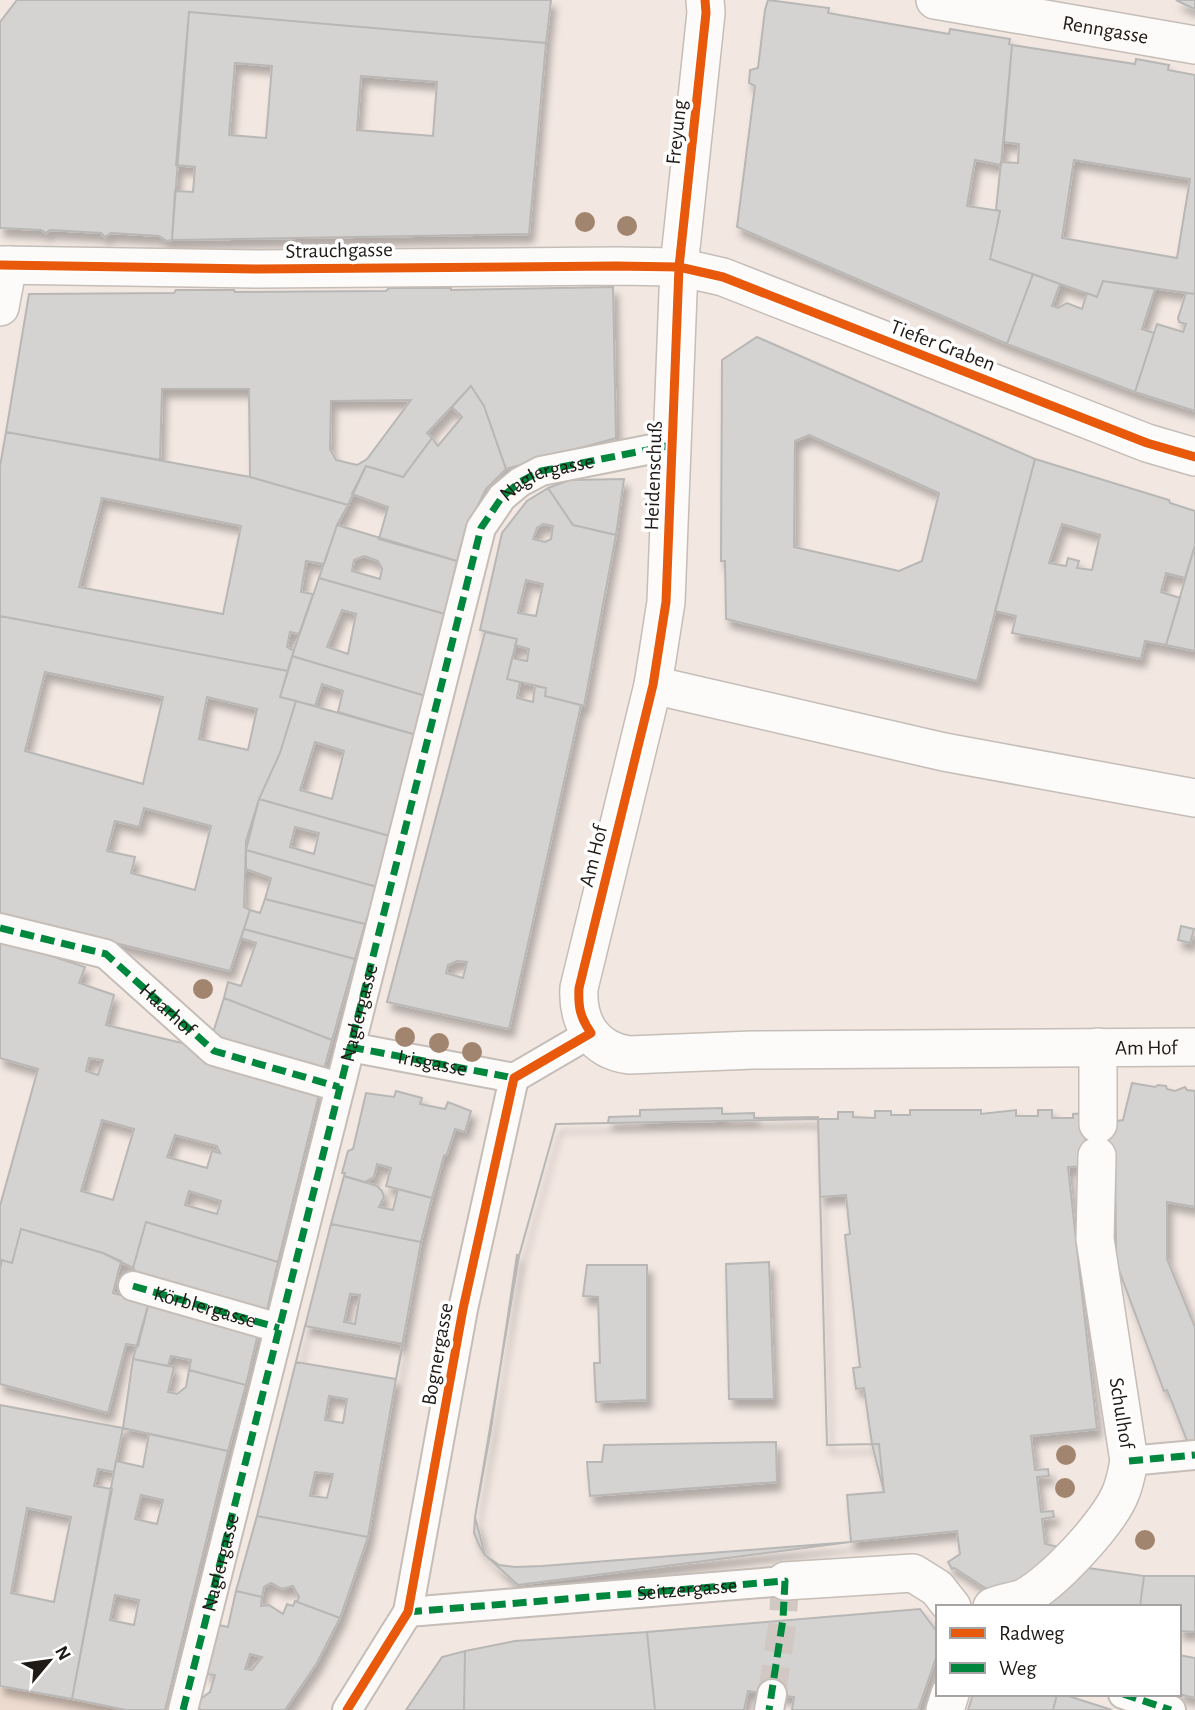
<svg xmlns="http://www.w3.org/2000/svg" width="1195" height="1710" font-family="'Alegreya Sans',sans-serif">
<defs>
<filter id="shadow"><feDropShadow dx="4.5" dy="8" stdDeviation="3.5" flood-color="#0004"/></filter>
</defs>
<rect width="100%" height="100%" fill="#f2e7e1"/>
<!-- built -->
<path fill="#eedbcf" d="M0 1686 72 1699 126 1710H0Z"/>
<!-- building -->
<path fill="#d4d3d1" stroke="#b8b7b5" stroke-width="2" fill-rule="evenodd" filter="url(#shadow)" d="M17 0H551L546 43 189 12 172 240 167 241 159 236 111 233 105 237 101 233 50 230 46 233 41 230 0 228V22Z
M768 0 829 8 828 13 949 34 950 29 1010 39 1009 44 1012 45 1001 165 975 160 967 206 1000 211 990 259 1033 274 1007 344 737 227 755 86 749 83 750 70 758 68 765 10Z
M1176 0H1195V9L1186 5Z
M189 12 546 43 529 234 172 240 175 191 193 192 195 167 176 165ZM235 63 272 66 266 138 229 135ZM361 76 437 82 433 136 357 130Z
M1012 45 1135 64 1136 59 1169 65 1168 70 1195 75V294L1103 281 1097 297 990 259 1000 211 996 210 1001 162 1018 163 1019 144 1004 142ZM1074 160 1190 179 1177 258 1062 238Z
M1033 274 1060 284 1052 306 1058 308 1067 303 1082 309 1087 293 1097 297 1103 281 1155 289 1142 329 1154 333 1135 392 1007 344Z
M613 287 616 438 506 469 484 406 471 386 427 433 432 438 403 477 366 466 348 505 250 477 249 389H162L160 460 6 432 29 294 174 293 176 290H234L235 292 386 291 389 288H451V290ZM411 400 367 459 357 465 336 460 330 449 331 401Z
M1186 293 1195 294V411L1135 392 1157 324 1183 332 1186 324 1179 322 1178 318Z
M757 337 1035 459 977 681 726 619 725 561H721L722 360ZM809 435 939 493 922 561 899 571 794 547 795 441Z
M471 386 484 406 506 469 486 489 465 531 457 561 379 539 388 507 352 494 366 466 403 477 432 438 438 446 462 417 452 407Z
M6 432 250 477 348 505 337 525 324 564 306 561 301 592 313 594 299 634 290 632 287 647 294 651 288 671 0 616V466ZM102 498 241 526 223 614 79 587Z
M1035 459 1169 500 1170 503 1195 511V545L1185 578 1166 573 1161 592 1180 598 1166 645 1145 641 1141 659 1012 633 1016 616 995 611ZM1062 524 1100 535 1092 570 1077 568 1079 561 1068 558 1066 566 1049 563Z
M624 479 616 535 573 525 548 488 570 480Z
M548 488 573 525 616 535 584 706 545 696 546 688 507 679 512 658 527 661 529 649 515 645 517 639 480 630 502 533 527 501ZM543 524 553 526 551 539 545 542 533 539 537 528ZM526 580 543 584 536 616 518 613Z
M337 525 457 561 445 614 319 578ZM364 556 378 561 382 569 380 579 352 571 354 560Z
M1195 545V651L1166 645Z
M319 578 445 614 429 697 292 656ZM342 610 356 614 348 654 327 647Z
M0 616 288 671 280 697 296 701 280 753 259 799 246 841 244 907 250 910 230 971 0 915ZM45 672 163 697 143 784 25 751ZM207 697 257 709 248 750 199 739ZM144 808 211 826 195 890 131 873 135 857 107 851 115 821 139 827Z
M485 632 517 639 507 679 520 682 517 698 533 702 535 686 546 688 545 696 581 705 509 1029 387 1002ZM457 961 467 962 463 978 446 973 448 965Z
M292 656 429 697 420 736 338 712 343 691 322 684 315 706 280 697Z
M296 701 420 736 393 837 259 799 280 753ZM315 742 344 751 332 799 300 790Z
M259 799 393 837 377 887 246 850ZM295 827 319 833 314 854 290 847Z
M246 850 377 887 365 924 265 899 271 878 246 869Z
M265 899 365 924 355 959 244 929 250 910 260 913Z
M1181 926 1194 929 1190 943 1178 940Z
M244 929 355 959 332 1040 224 998 228 982 241 986 256 943 241 938Z
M0 939 85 967 79 983 114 995 106 1025 199 1047 198 1057 320 1090 278 1262 146 1222 133 1268 103 1253 21 1229 12 1263 2 1260 0 1269V1206L38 1069 0 1058ZM89 1058 103 1060 98 1075 86 1071ZM102 1120 134 1129 113 1200 81 1191ZM175 1135 217 1146 220 1153 212 1151 207 1168 167 1157ZM189 1191 221 1201 217 1214 185 1205Z
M224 998 332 1040 323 1073 211 1039Z
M1132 1083 1155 1087 1158 1085 1166 1086 1167 1089 1175 1091 1185 1087 1187 1090 1195 1091V1207L1167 1202V1259L1195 1327V1441L1188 1443 1167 1390 1164 1391 1116 1262 1115 1154 1086 1157 1085 1126 1123 1120Z
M396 1091 422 1098 420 1104 445 1109 448 1102 471 1111 465 1132 455 1129 447 1154 444 1156 432 1198 386 1186 391 1168 377 1164 374 1177 365 1182 344 1176 345 1173H342L348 1151 353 1149 366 1093 394 1097Z
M722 1108V1114L754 1113V1118L818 1117 827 1445 879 1444 884 1492 847 1495 851 1542 542 1566 515 1567 499 1565 485 1555 480 1547 474 1533 475 1517 491 1429 517 1255 519 1256 556 1124 608 1123 609 1117 640 1116V1110ZM769 1262 774 1399H729L726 1264ZM587 1265H647V1400L596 1402 594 1363H600L598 1297 583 1296ZM776 1442 777 1482 590 1496 587 1462H602L604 1445Z
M910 1110H981V1114L1016 1110V1116H1038V1110H1052V1118H1073V1114L1084 1113 1088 1166 1068 1167 1097 1429 1031 1436 1035 1470 1048 1469 1049 1476 1037 1477 1041 1512 1053 1511 1054 1517 1042 1519 1045 1544 1059 1547 1024 1584 990 1591 954 1568 952 1569 948 1562 960 1554 957 1531 851 1542 847 1495 884 1492 879 1444H872L864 1388 856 1389 853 1368 860 1367 845 1235 850 1234 846 1195 820 1197 818 1119H838V1112H853V1117L875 1118V1111H891V1115H910Z
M818 1119 827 1445 872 1444 884 1492 847 1495 851 1542 518 1585 485 1555 475 1517 519 1256 556 1124Z
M344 1176 377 1186 382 1191 384 1197 379 1207 393 1210 398 1189 432 1198 421 1242 331 1224Z
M146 1222 278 1262 265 1319 140 1276 133 1268Z
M331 1224 421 1242 396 1379 296 1362ZM350 1294 360 1295 355 1324 344 1322Z
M21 1229 103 1253 121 1261 113 1293 149 1302 138 1346 126 1344 108 1413 0 1384V1269L2 1260 12 1263Z
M149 1302 259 1329 246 1385 189 1370 191 1360 171 1356 168 1366 133 1359Z
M305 1326 403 1344 396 1379 296 1362Z
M133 1359 174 1367 168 1392 177 1394 186 1387 189 1370 246 1385 228 1451 123 1428Z
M296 1362 396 1379 368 1537 257 1516ZM329 1396 347 1399 343 1423 325 1420ZM315 1472 333 1474 327 1498 310 1496Z
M0 1405 123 1428 114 1472 98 1469 94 1486 112 1489 72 1699 0 1686ZM27 1508 71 1517 54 1602 11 1593Z
M149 1434 228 1451 165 1710H126L72 1699 116 1461 143 1467ZM141 1495 163 1500 157 1524 135 1519ZM115 1595 139 1600 134 1625 110 1620Z
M257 1516 368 1537 340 1618 297 1602 299 1597 293 1586 282 1589 271 1583 264 1587 262 1597 236 1591Z
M1088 1568 1144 1576 1140 1607H1032Z
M1144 1576H1195V1632L1179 1631V1607H1140Z
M236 1591 262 1597 261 1606 269 1605 283 1614 287 1604 293 1606 295 1601 340 1618 317 1663 285 1710H201L199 1708V1700L210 1692 215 1675 206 1674 219 1625 228 1627ZM250 1654 262 1657 252 1670 245 1669Z
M920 1609 938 1633V1652L918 1710H792L794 1697 748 1691 744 1710H655L647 1632Z
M647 1632 655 1710H464L465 1651 515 1641Z
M465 1651 464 1710H406L442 1657Z
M1179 1655 1195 1658V1698L1179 1694Z
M973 1694H1057L1053 1710H968Z
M1057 1694H1062L1112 1710H1053Z"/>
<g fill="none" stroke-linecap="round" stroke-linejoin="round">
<!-- pedestrian-tunnel -->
<path stroke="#d2c8c3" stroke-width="28" stroke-dasharray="28 14" stroke-linecap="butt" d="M772 1694 783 1619 785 1581"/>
<defs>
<g id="pedestrian">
<path id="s1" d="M0 928 106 954 214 1051 339 1087"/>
<path id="s2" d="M350 1047 514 1078"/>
<path id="s3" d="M133 1286 279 1328"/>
<path d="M1129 1461 1195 1455"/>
<path id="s4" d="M408 1612 785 1581"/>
<path d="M1123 1694 1171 1710"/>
<path d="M183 1710 481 528 502 497 520 482 541 471 672 445"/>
<path d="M347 1710 408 1612 463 1309 514 1078 591 1033"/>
<path d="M769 1710 772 1694"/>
</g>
<g id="minor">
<path id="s5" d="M705 0 706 13 679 267 666 602 653 685 579 988C577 1022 593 1050 629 1055L753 1050 1195 1047"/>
<path id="s6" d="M935 0 1195 45"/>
<path d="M0 265 257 269 616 266 679 267 723 277 1147 443 1195 457"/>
<path d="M0 307 8 265"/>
<path d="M653 685 944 752 1195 798"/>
<path d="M1098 1047V1124"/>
<path d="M785 1581 913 1573 937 1588 952 1607"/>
<path d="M992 1607C1002 1602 1013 1602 1023 1598 1051 1585 1110 1522 1121 1492 1125 1483 1127 1471 1129 1461L1095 1239 1097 1156"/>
<path d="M945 1710 950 1694"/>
</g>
</defs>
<!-- pedestrian casing -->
<use href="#pedestrian" stroke="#c5bdb7" stroke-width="32"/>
<!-- minor casing -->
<use href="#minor" stroke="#c5bdb7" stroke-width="40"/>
<!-- pedestrian -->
<use href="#pedestrian" stroke="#fdfbfa" stroke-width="28"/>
<!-- minor -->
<use href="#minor" stroke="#fdfbfa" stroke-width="37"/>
<!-- quiet -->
<g stroke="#00873e" stroke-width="7" stroke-dasharray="14 7" stroke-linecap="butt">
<path d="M0 928 106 954 214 1051 339 1087"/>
<path d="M350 1047 514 1078"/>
<path d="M133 1286 279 1328"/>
<path d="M1129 1461 1195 1455"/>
<path d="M408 1612 785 1581 783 1619 769 1710"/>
<path d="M1123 1694 1171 1710"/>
<path id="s7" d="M183 1710 481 528 502 497 520 482 541 471 672 445"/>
</g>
<defs>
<path id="cycleway" d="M0 265 257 269 616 266 679 267 723 277 1147 443 1195 457
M347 1710 408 1612 463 1309 514 1078 591 1033C580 1017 578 1007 579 988L653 685 666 602 679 267 706 13 705 0"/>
</defs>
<!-- cycleway casing -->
<use href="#cycleway" stroke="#fff" stroke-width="13"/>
<!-- cycleway -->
<use href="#cycleway" stroke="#e8590c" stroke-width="9"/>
</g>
<!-- trees -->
<g fill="#a2856f">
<circle cx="585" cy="222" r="10"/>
<circle cx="627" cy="226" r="10"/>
<circle cx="203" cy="989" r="10"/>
<circle cx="405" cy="1037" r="10"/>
<circle cx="439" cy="1043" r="10"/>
<circle cx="472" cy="1052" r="10"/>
<circle cx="1066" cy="1455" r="10"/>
<circle cx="1065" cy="1488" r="10"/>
<circle cx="1145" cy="1540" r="10"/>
</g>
<g text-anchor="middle" stroke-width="7" stroke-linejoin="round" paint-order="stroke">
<!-- street labels -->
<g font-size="21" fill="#201a16" stroke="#fff">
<text dy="7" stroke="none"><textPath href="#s6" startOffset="173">Renngasse</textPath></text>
<text transform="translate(676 132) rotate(-84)" y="7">Freyung</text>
<text transform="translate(339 250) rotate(-1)" y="7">Strauchgasse</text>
<text transform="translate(943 345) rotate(21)" y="7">Tiefer Graben</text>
<text transform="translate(653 476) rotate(-88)" y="7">Heidenschuß</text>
<text dy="7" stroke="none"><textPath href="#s7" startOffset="1307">Naglergasse</textPath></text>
<text transform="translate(593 856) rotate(-76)" y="7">Am Hof</text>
<text dy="7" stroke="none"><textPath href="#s1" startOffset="192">Haarhof</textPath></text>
<text dy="7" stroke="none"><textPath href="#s7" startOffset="719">Naglergasse</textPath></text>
<text dy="7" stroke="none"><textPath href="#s5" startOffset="1610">Am Hof</textPath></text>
<text dy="7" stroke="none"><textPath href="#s2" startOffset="84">Irisgasse</textPath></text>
<text dy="7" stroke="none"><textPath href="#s3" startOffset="75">Körblergasse</textPath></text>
<text transform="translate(437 1354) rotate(-80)" y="7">Bognergasse</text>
<text transform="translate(1122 1413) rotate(81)" y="7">Schulhof</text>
<text dy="7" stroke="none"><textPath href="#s7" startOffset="152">Naglergasse</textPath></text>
<text dy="7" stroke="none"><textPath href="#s4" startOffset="280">Seitzergasse</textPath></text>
</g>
</g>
<!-- legend -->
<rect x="936" y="1605" width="245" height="91" fill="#ffffff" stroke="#a6a3a2" stroke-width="2"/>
<rect x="950" y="1628" width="35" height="10" fill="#e8590c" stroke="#a6a3a2" stroke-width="2"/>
<text x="999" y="1640" font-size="21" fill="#201a16">Radweg</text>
<rect x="950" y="1663" width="35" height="10" fill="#00873e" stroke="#a6a3a2" stroke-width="2"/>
<text x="999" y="1675" font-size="21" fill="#201a16">Weg</text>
<!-- north arrow -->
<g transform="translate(49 1661) rotate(61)" stroke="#ffffff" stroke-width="5" paint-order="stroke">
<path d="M0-5L12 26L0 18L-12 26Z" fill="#201a16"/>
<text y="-10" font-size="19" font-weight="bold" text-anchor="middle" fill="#201a16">N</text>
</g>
</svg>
